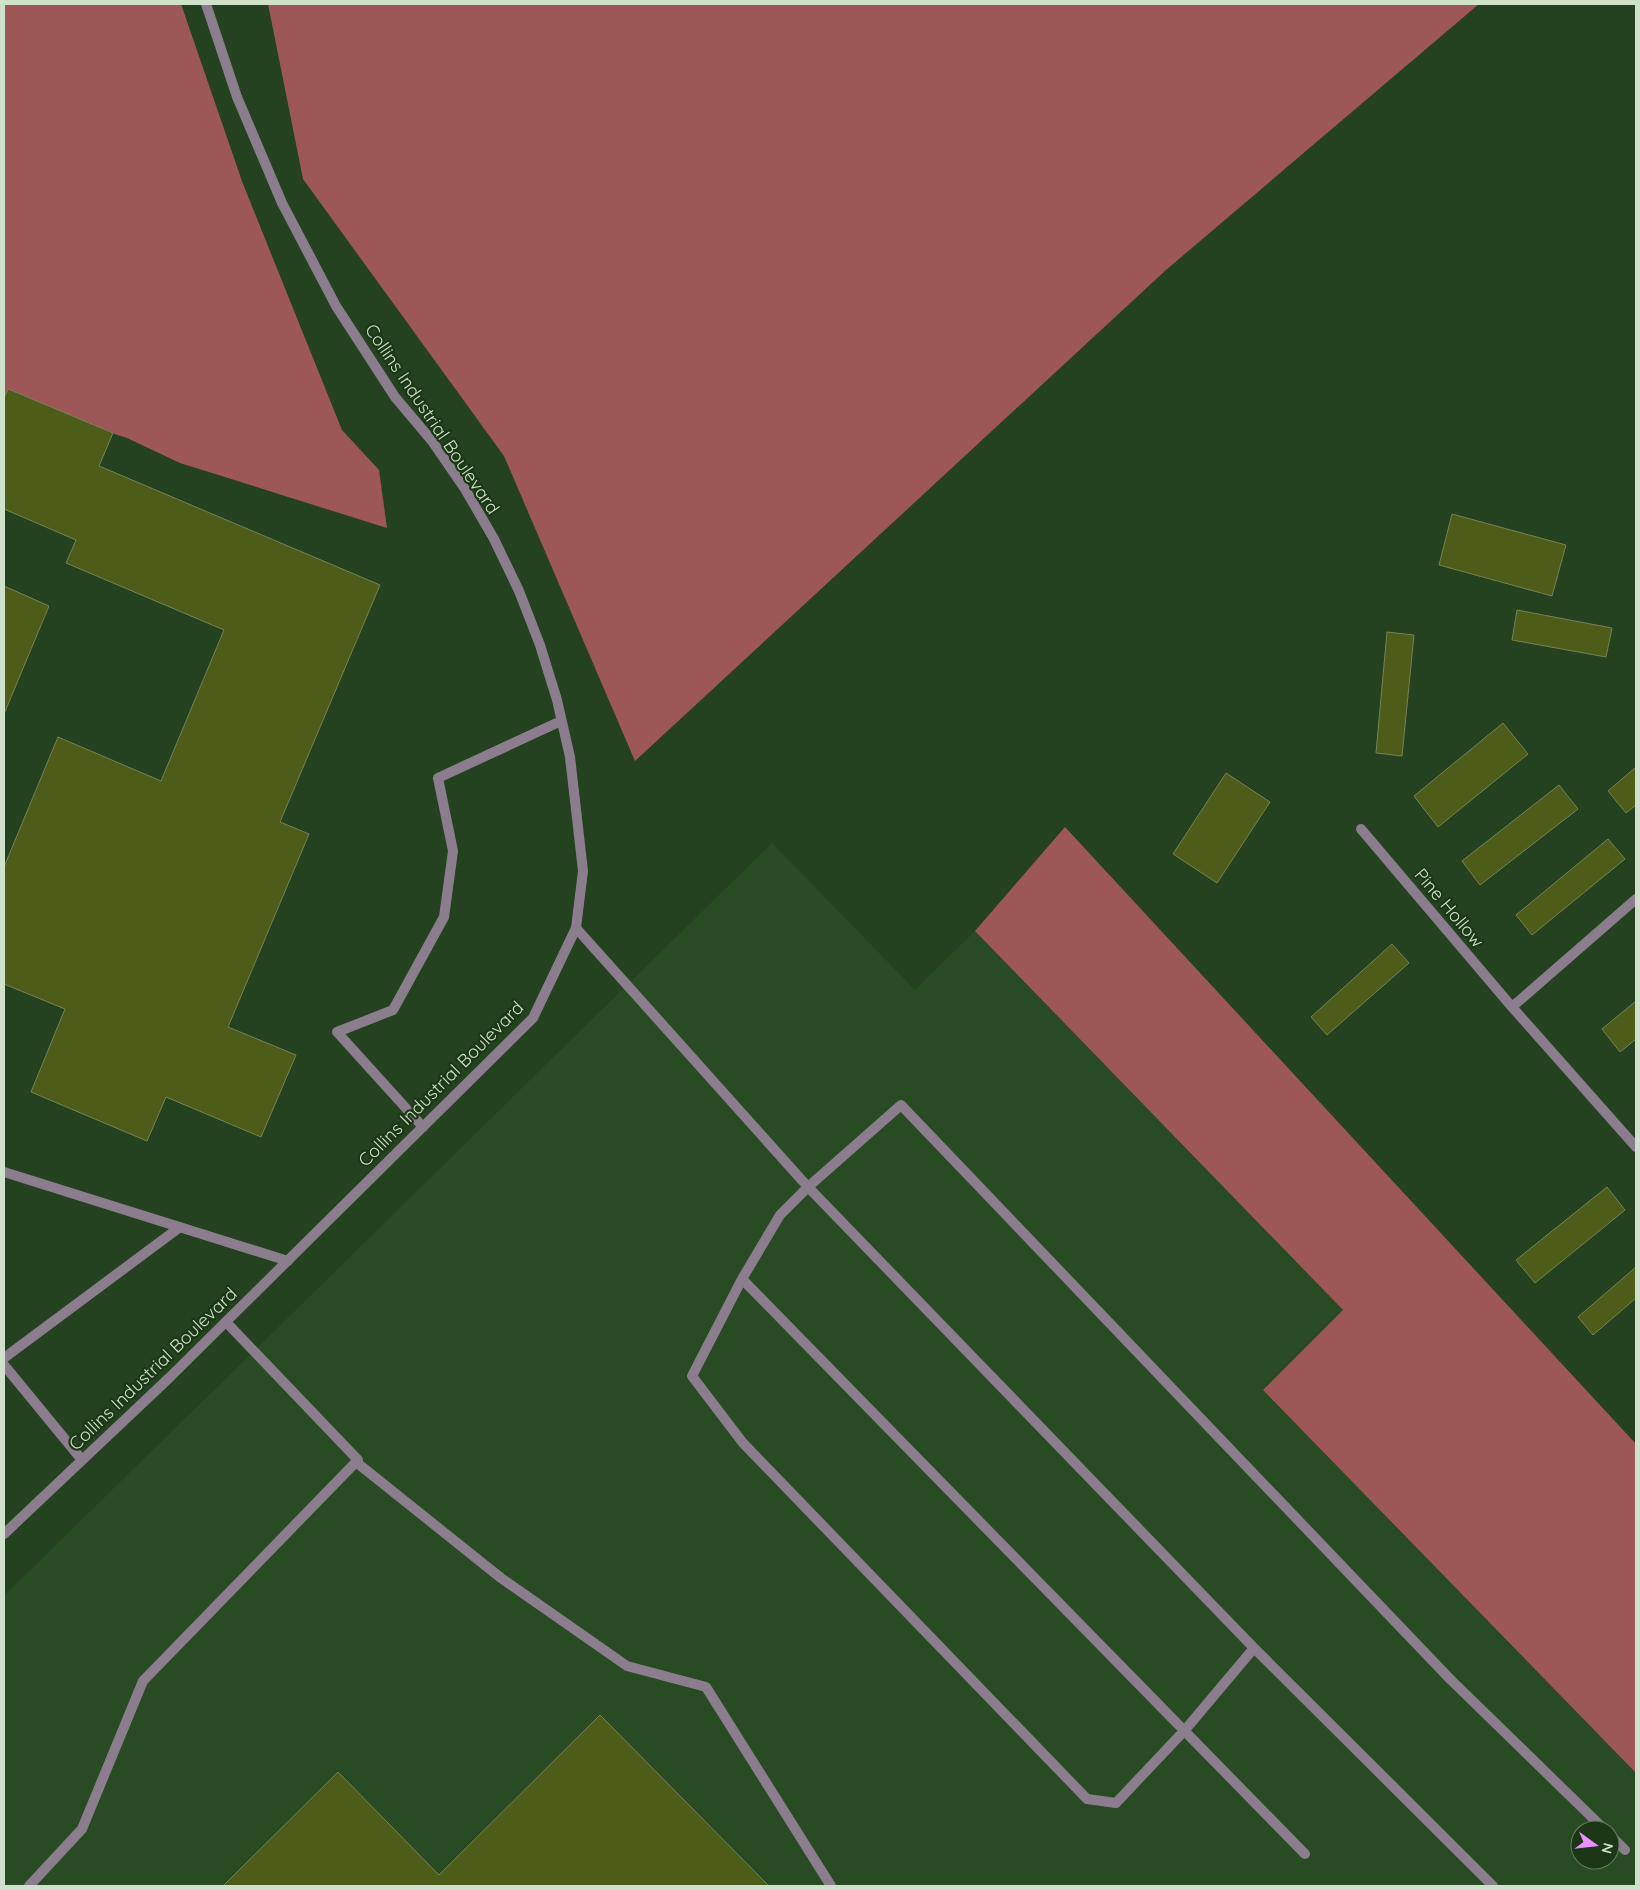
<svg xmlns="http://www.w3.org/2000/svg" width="1640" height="1890" font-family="Quicksand,sans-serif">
<rect width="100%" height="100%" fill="#254220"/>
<!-- built -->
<path fill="#294b23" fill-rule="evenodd" d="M772 843 915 990 975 931 1343 1310 1263 1390 1636 1773V1886H4V1596ZM1580 1830H1610V1860H1580Z"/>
<!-- forest -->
<path fill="#9d5757" d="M4 4H181L243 184 342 430 379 470 387 528 180 463 127 438 71 420 15 405 4 410Z
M268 4H1479L1166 270 635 761 504 456 303 179Z
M1065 827 1636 1444V1773L1263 1390 1343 1310 975 931Z"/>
<!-- building -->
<path fill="#4e5c19" stroke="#768255" d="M8 389 113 433 99 466 380 585 280 822 309 834 228 1027 296 1055 261 1137 166 1097 147 1141 31 1092 65 1009 4 984V867L58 737 161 781 224 630 66 563 76 540 4 509V398Z
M1452 514 1566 545 1552 596 1439 565Z
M4 586 49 606 4 714Z
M1517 610 1612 628 1606 657 1512 640Z
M1387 632 1414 635 1402 756 1376 753Z
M1503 723 1528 754 1438 827 1414 796Z
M1636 767V805L1626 813 1608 791Z
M1226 773 1270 802 1217 883 1173 854Z
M1559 785 1578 809 1480 885 1462 861Z
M1608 839 1625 859 1532 935 1516 915Z
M1392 944 1409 963 1327 1035 1311 1017Z
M1636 1001V1039L1620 1052 1602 1029Z
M1607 1187 1625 1210 1535 1283 1516 1260Z
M1636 1267V1298L1593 1335 1578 1317Z
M600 1715 769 1886H223L338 1772 439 1875Z"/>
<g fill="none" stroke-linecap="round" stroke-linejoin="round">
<!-- service -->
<path stroke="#8b7d8e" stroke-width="10" d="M423 1127 337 1032 393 1010 444 917 453 851 438 778 561 721
M4 1172 288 1261
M226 1322 358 1460 356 1462 501 1578 627 1666 706 1687 831 1886
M4 1358 180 1227
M4 1365 82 1460
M29 1886 82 1829 143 1681 356 1462"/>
<!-- minor -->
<path stroke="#8b7d8e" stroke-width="10" d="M1361 829 1512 1007 1636 1147
M576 928 808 1187 1254 1648 1493 1886
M1512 1007 1636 899
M742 1279 1305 1854
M1254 1648 1185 1730 1116 1803 1087 1799 743 1443 692 1376 742 1279 780 1215 808 1187 901 1105 1450 1679 1605 1830
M1610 1835 1625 1850"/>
<!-- tertiary -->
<path stroke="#8b7d8e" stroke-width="10" d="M4 1534 169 1378 533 1018 576 928 583 871 570 757 557 700 540 645 519 591 494 539 465 489 432 441 395 397 336 306 282 203 237 97 206 4"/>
</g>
<g text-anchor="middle" stroke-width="4.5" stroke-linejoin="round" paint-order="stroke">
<!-- street labels -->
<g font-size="18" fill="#cfe0cb" stroke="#1b3716">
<text transform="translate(432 419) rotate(56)" y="6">Collins Industrial Boulevard</text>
<text transform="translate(1449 908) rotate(50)" y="6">Pine Hollow</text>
<text transform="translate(441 1084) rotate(-45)" y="6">Collins Industrial Boulevard</text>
<text transform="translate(153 1369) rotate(-44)" y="6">Collins Industrial Boulevard</text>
</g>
</g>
<!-- border -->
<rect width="1640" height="1890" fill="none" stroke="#cfe0cb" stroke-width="10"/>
<!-- north arrow -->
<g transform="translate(1595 1845) rotate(105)"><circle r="24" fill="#1b3716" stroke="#637b5e"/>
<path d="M0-4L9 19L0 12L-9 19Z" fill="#ea8dfd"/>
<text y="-8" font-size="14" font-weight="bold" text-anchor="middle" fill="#cfe0cb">N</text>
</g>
</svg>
